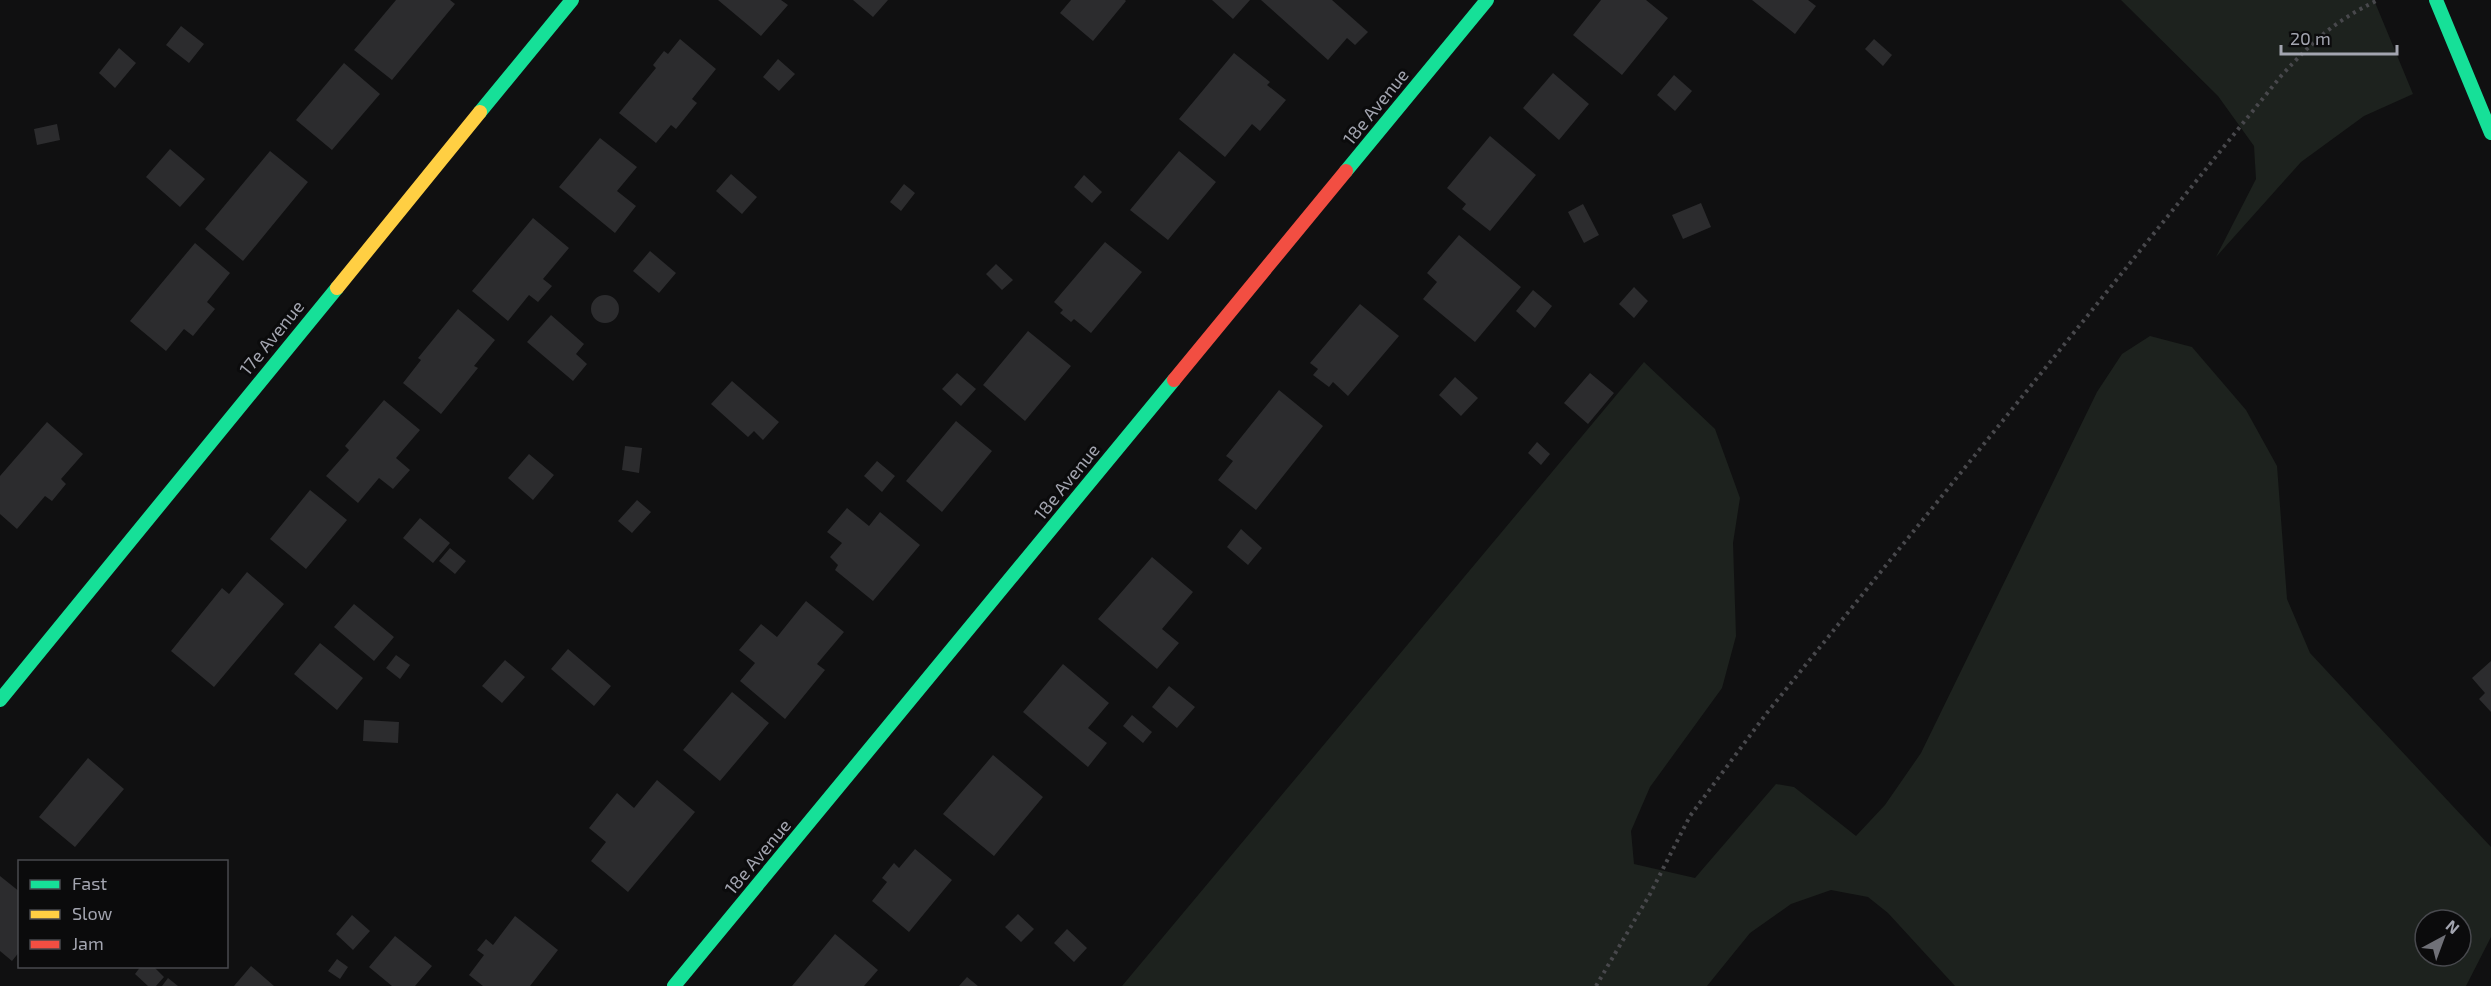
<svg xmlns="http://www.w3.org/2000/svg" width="2491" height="986" font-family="'Exo 2',sans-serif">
<rect width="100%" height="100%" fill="#101011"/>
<!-- green -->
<path fill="#1d221e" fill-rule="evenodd" d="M2121 0H2374L2413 94 2364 116 2301 162 2216 257 2256 179 2254 146 2218 96Z
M2150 336 2192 347 2246 410 2277 466 2287 599 2310 653 2491 847V937L2466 986H1955L1888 913 1868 897 1831 890 1791 904 1750 933 1707 986H1122L1644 362 1715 429 1740 498 1733 543 1736 636 1722 688 1650 787 1631 831 1634 864 1695 878 1776 784 1794 787 1856 836 1885 805 1921 753 2097 392 2122 354ZM2425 920H2461V956H2425Z"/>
<!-- building -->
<path fill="#2c2c2e" d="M396 0H450L455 4 392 80 354 50Z
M718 0H781L788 5 761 36Z
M853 0H888L873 17Z
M1071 0H1125L1126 1 1093 41 1060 13Z
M1212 0H1250L1233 19Z
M1261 0H1332L1368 32 1355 45 1347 38 1328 60Z
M1601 0H1646L1668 18 1622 75 1573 35Z
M1752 0H1808L1816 6 1795 34Z
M181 26 204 44 189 63 166 45Z
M680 39 716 69 692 99 697 103 676 129 671 125 656 143 619 113 656 68 653 65 664 51 668 54Z
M1874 39 1892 55 1883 66 1865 49Z
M119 48 136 63 115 88 99 73Z
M1234 53 1270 82 1267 85 1286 100 1260 131 1252 124 1225 157 1179 119Z
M778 59 795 74 779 91 763 77Z
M344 63 380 94 332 150 296 120Z
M1553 73 1589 104 1559 140 1523 108Z
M1674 75 1692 91 1675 111 1657 95Z
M57 124 60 140 37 145 34 129Z
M1490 136 1536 175 1490 231 1462 209 1466 204 1447 188Z
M600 138 637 167 617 191 636 206 615 233 559 187Z
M170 149 205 179 180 207 146 177Z
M270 151 308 182 243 261 205 229Z
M1179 151 1216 182 1168 240 1130 210Z
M731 174 757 197 742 214 716 191Z
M1084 175 1102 192 1092 203 1074 187Z
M904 184 915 193 901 211 890 202Z
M1701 203 1711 227 1683 239 1672 215Z
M1583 204 1599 235 1584 243 1568 212Z
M533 218 569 248 543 279 552 286 538 302 529 295 508 321 472 291Z
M1459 235 1521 287 1475 342 1423 299 1437 282 1427 273Z
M1105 242 1142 272 1091 333 1074 319 1071 322 1060 313 1063 310 1054 302Z
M195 243 230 273 207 302 215 309 193 336 184 329 166 351 130 321Z
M650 251 676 273 659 293 633 271Z
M996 264 1013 280 1002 290 986 274Z
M1634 287 1648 301 1634 318 1619 304Z
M1533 290 1552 306 1535 328 1516 311Z
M591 309a14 14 0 1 1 28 0a14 14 0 1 1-28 0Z
M1360 304 1399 336 1348 396 1333 382 1329 387 1313 375 1318 369 1310 363Z
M458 309 495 340 474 366 478 368 441 414 403 383 421 360 418 358Z
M551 315 584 344 576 354 587 364 573 381 527 342Z
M1028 331 1071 366 1025 421 983 385Z
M957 373 976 389 961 406 942 389Z
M1590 373 1614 393 1588 424 1564 403Z
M1455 377 1478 398 1461 416 1439 395Z
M732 381 779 422 763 440 754 431 748 437 711 404Z
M1279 390 1323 426 1256 510 1218 480 1233 461 1226 456Z
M384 400 420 430 396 458 410 470 393 489 379 478 358 503 326 476 349 450 345 446Z
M956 421 992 451 942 512 906 481Z
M47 422 83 454 61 479 66 484 52 501 45 496 17 529 0 514V476Z
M1537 442 1550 454 1541 465 1528 453Z
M625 446 642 448 639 473 622 470Z
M529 454 554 475 533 500 508 478Z
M877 461 895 476 882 492 864 476Z
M310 490 347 520 306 569 270 539Z
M637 500 651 512 632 533 618 521Z
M847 508 869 526 880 512 920 545 873 601 835 570 838 565 830 557 842 543 827 532Z
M420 518 450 543 433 563 403 538Z
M1241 529 1262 548 1248 565 1227 547Z
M450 548 466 561 455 574 439 561Z
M1152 557 1193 592 1162 629 1179 643 1157 669 1098 619Z
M247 572 284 604 214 687 171 651 222 588 229 594Z
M806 601 844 632 817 664 825 670 785 719 740 681 755 663 739 650 761 624 777 637Z
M354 604 394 637 374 661 334 627Z
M320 643 363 678 337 710 294 674Z
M568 649 611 686 594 706 551 669Z
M396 655 410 665 400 679 386 668Z
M505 660 525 677 502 703 482 686Z
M2491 661V712L2479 699 2485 693 2472 678Z
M1063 664 1109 703 1088 728 1107 743 1088 767 1023 712Z
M1169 686 1195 707 1177 728 1152 707Z
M732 692 769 723 720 781 683 750Z
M1132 715 1152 732 1143 743 1123 726Z
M364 720 399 722 398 743 363 741Z
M993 755 1043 797 994 856 943 814Z
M88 758 124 789 75 847 39 817Z
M657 780 695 812 628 892 591 861 606 842 589 828 617 793 634 808Z
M915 849 952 880 909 932 872 901 887 882 882 878 894 863 899 868Z
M0 876 20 892V951L12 961 0 951Z
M1018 914 1034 929 1021 942 1005 927Z
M352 915 370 931 353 950 336 934Z
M515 916 558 950 530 986H483L469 975 484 955 477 950 486 939 493 945Z
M1067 929 1087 948 1074 962 1054 943Z
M835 934 878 970 864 986H792Z
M395 936 432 966 415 986H392L369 967Z
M337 959 348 967 340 979 328 971Z
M141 966H153L164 977 156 986H148L135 974Z
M251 966 274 986H234Z
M967 977 978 986H959Z
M168 978 178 986H162Z"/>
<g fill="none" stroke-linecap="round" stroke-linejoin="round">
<!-- path -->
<path stroke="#48484c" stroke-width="4" stroke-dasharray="3 4.5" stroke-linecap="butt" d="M1596 986 1650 894 1690 816 1766 714 2281 76C2314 40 2333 22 2378 0"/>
<!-- fast -->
<path stroke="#16e098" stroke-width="14" d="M2436 0 2491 133
M480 112 572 0
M1346 171 1487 0
M0 700 337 288
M674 986 1174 380"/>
<!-- slow -->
<path stroke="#ffcf43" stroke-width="14" d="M337 288 480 112"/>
<!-- jam -->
<path stroke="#f24e42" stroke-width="14" d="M1174 380 1346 171"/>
</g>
<g text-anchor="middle" stroke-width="6" stroke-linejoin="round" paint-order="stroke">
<!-- street labels -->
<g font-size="18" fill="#a3a5b0" stroke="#0b0b0c">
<text transform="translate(1376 107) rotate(-51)" y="6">18e Avenue</text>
<text transform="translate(272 338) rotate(-51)" y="6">17e Avenue</text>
<text transform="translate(1067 482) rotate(-51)" y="6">18e Avenue</text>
<text transform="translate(758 857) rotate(-50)" y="6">18e Avenue</text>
</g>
</g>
<!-- legend -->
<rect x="18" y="860" width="210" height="108" fill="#0b0b0c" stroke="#48494e" stroke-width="1.5"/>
<rect x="30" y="880" width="30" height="9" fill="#16e098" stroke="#48494e" stroke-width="1.5"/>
<text x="72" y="890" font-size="18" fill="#a3a5b0">Fast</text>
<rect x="30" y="910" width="30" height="9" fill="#ffcf43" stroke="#48494e" stroke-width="1.5"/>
<text x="72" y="920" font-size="18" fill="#a3a5b0">Slow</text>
<rect x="30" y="940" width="30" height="9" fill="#f24e42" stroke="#48494e" stroke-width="1.5"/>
<text x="72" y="950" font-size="18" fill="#a3a5b0">Jam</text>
<!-- north arrow -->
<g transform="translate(2443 938) rotate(41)"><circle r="28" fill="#0b0b0c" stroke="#48494e" stroke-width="1.5"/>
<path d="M0-4.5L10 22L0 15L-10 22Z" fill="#707178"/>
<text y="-9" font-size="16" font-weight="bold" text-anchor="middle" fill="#a3a5b0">N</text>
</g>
<!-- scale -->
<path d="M2281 45v9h116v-9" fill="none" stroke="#a3a5b0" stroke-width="3"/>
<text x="2290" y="45" font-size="18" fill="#a3a5b0" stroke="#0b0b0c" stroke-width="4.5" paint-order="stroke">20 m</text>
</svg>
